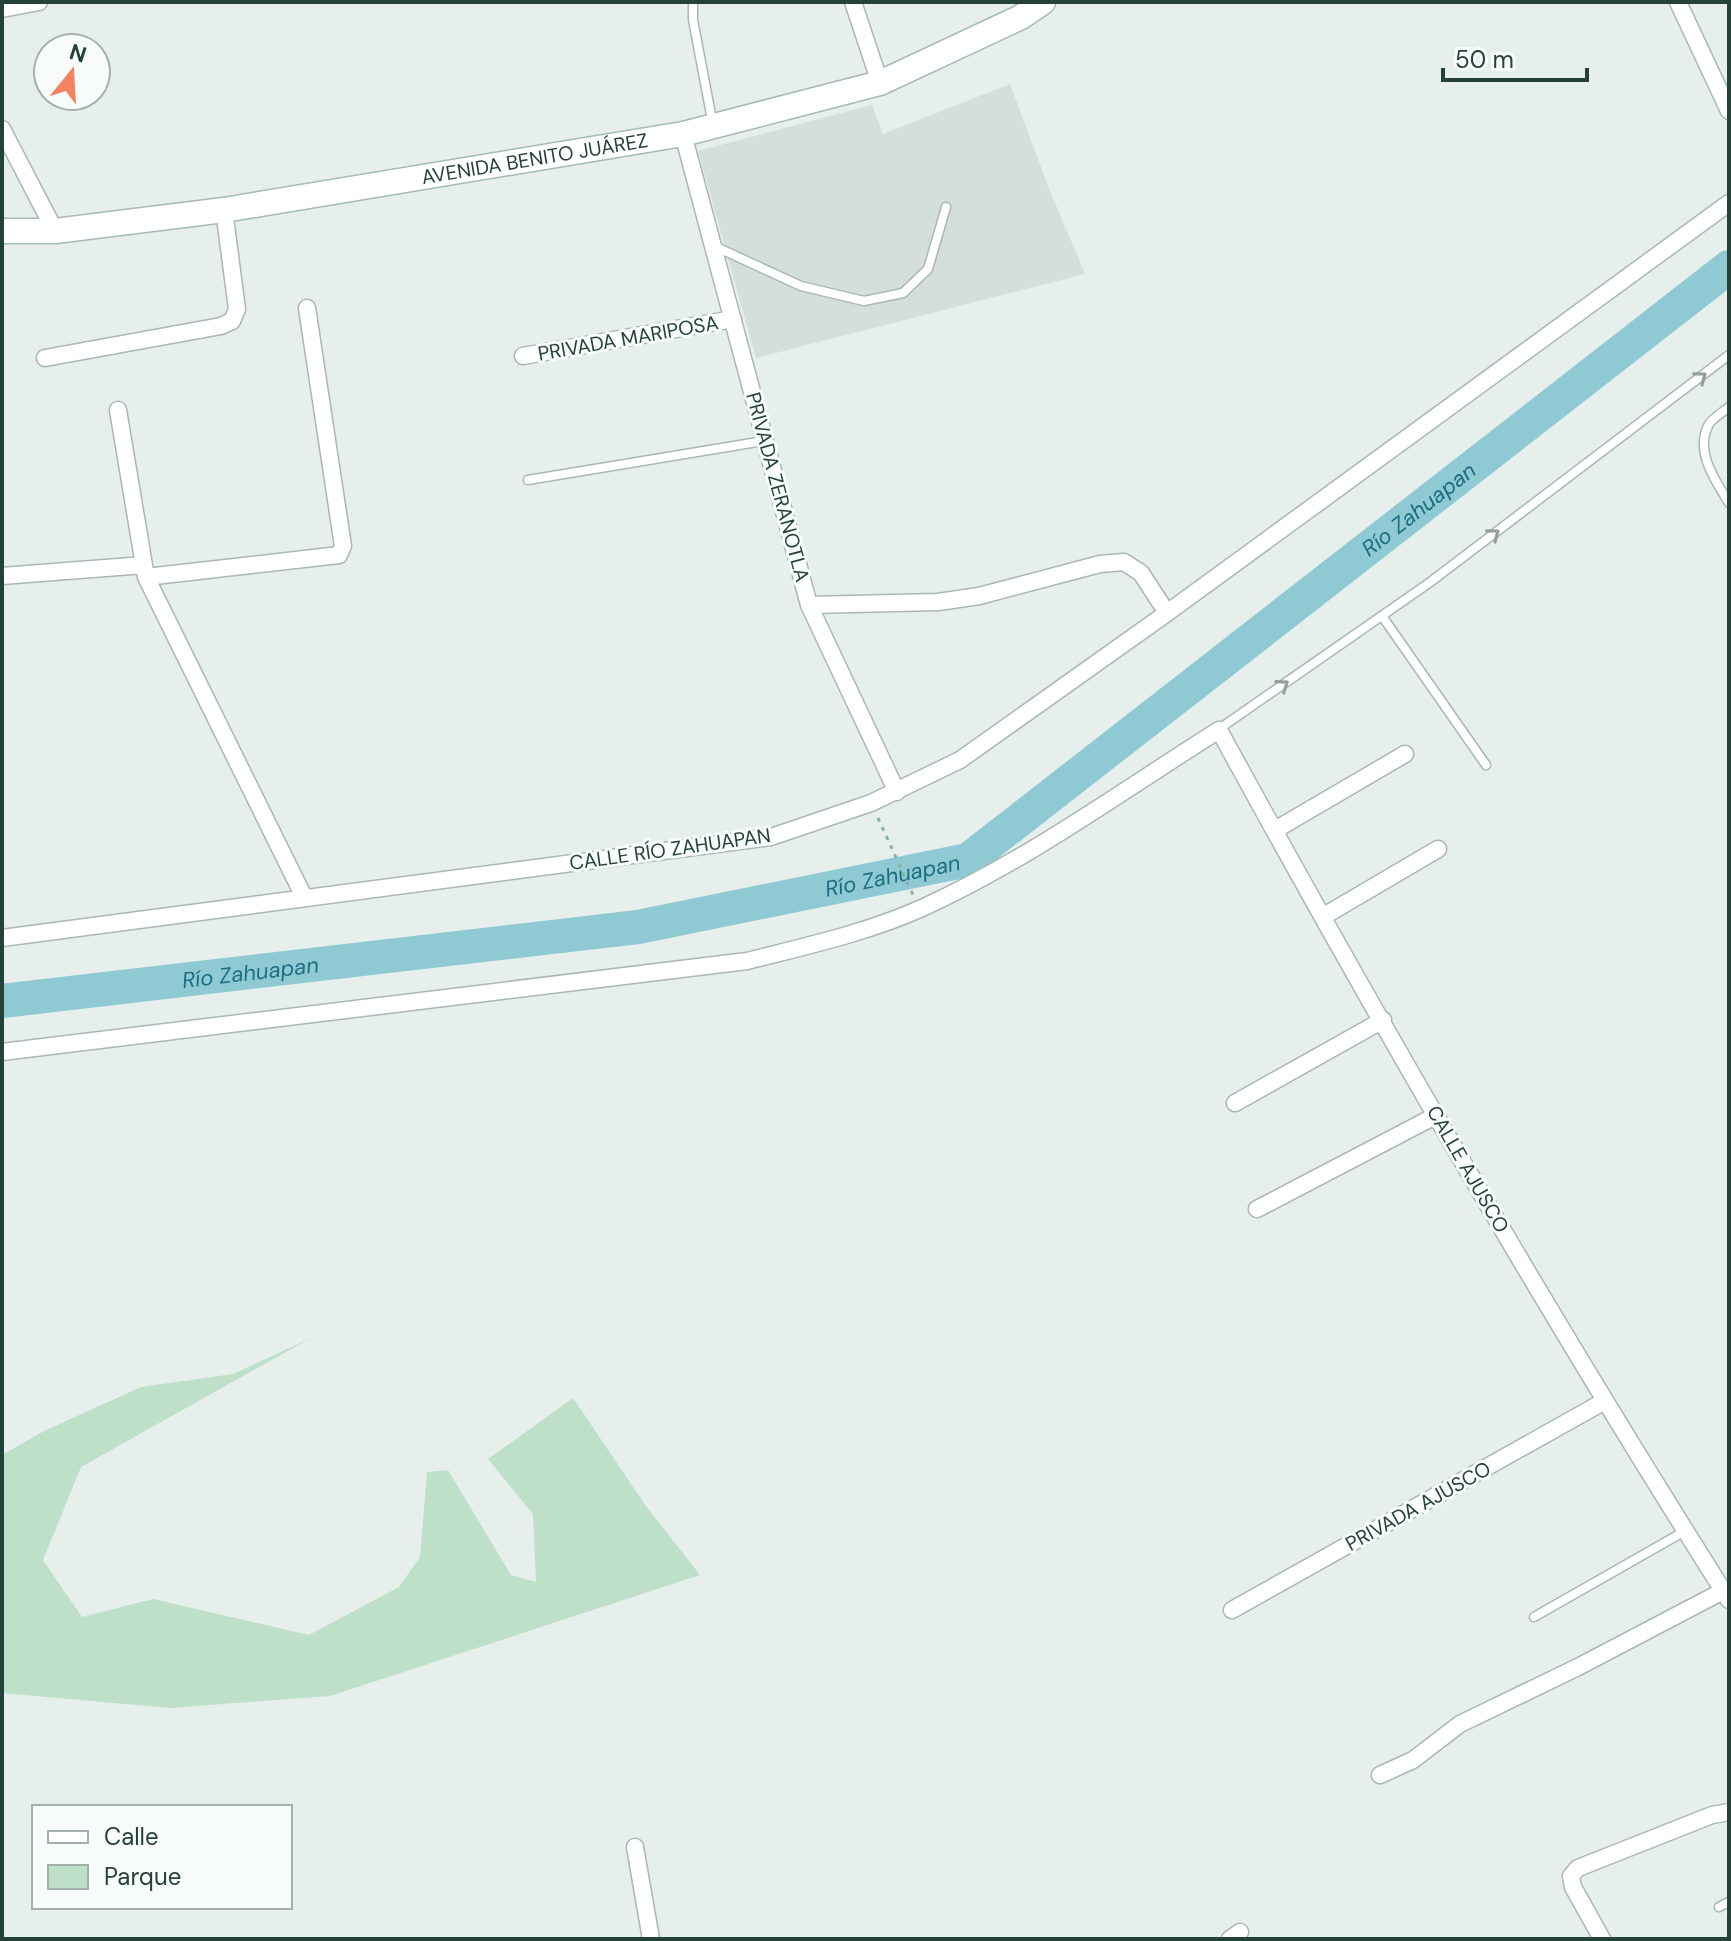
<svg xmlns="http://www.w3.org/2000/svg" width="1731" height="1941" font-family="'DM Sans',sans-serif">
<rect width="100%" height="100%" fill="#e6efeb"/>
<!-- built -->
<path fill="#d4dfda" d="M1010 84 1048 186 1085 274 756 358 698 151 872 105 883 134Z"/>
<!-- green -->
<path fill="#bfe0c8" d="M311 1338 81 1467 43 1560 82 1617 153 1599 309 1635 399 1587 420 1557 427 1472 448 1470 511 1575 536 1582 533 1514 488 1459 573 1398 646 1506 700 1575 330 1696 170 1708 2 1693V1455L44 1431 141 1387 233 1374Z"/>
<g fill="none" stroke-linecap="round" stroke-linejoin="round">
<!-- river -->
<path stroke="#8ec9d4" stroke-width="34" id="s1" d="M2 1001 638 927 968 860 1729 267"/>
<defs>
<path id="lane" d="M693 2V20L713 125
M714 246 801 286 864 301 903 293 928 269 946 207
M1729 407C1723 412 1713 418 1709 424 1694 451 1715 480 1729 503
M528 480 764 441
M1382 616 1486 765
M1219 729 1429 583 1729 355
M1534 1617 1685 1531
M1719 1907 1729 1902"/>
<path id="street" d="M853 2 880 83
M1678 2 1729 111
M2 9 39 2
M2 129 55 231
M683 134 809 605 897 792
M523 356 733 319
M45 358 221 326 232 321 237 309 224 210
M118 410 146 577 304 897
M2 576 144 565
M146 577 339 555 343 546 307 308
M809 605 938 602 979 596 1100 564 1124 562 1141 573 1167 613
M1275 830 1405 754
M1324 916 1438 849
M2 938 771 837 871 803 960 760 1167 613 1729 203
M2 1052 747 961C806 946 866 933 922 908 1026 861 1122 791 1219 730 1380 1025 1549 1316 1729 1600
M1235 1103 1383 1020
M1257 1209 1437 1115
M1232 1610 1603 1402
M1380 1775 1413 1760 1460 1724 1578 1667 1723 1591
M635 1847 651 1939
M1230 1939 1240 1932
M1602 1939 1573 1887 1571 1876 1578 1868 1712 1815 1729 1812"/>
<g id="secondary">
<path id="s2" d="M2 231H55L224 210 683 134 880 83 1021 17 1043 2"/>
</g>
</defs>
<!-- lane casing -->
<use href="#lane" stroke="#a8b8b2" stroke-width="11"/>
<!-- street casing -->
<use href="#street" stroke="#a8b8b2" stroke-width="19"/>
<!-- secondary casing -->
<use href="#secondary" stroke="#a4bbb3" stroke-width="27"/>
<!-- path -->
<path stroke="#86b3a5" stroke-width="3" stroke-dasharray="4 6" stroke-linecap="butt" d="M878 818 913 895"/>
<!-- lane -->
<use href="#lane" stroke="#fff" stroke-width="8"/>
<!-- street -->
<use href="#street" stroke="#fff" stroke-width="16"/>
<!-- secondary -->
<use href="#secondary" stroke="#fff" stroke-width="24"/>
</g>
<!-- one-way arrows -->
<defs><path id="oneway-chevron" d="M-2-3.5L2.5 0L-2 3.5" fill="none" stroke-width="1.6" stroke-linecap="round" stroke-linejoin="round" transform="scale(2)"/></defs>
<g stroke="#92a09c">
<use href="#oneway-chevron" transform="translate(1701 377) rotate(-37)"/>
<use href="#oneway-chevron" transform="translate(1494 534) rotate(-37)"/>
<use href="#oneway-chevron" transform="translate(1283 685) rotate(-35)"/>
</g>
<g text-anchor="middle" stroke-width="6" stroke-linejoin="round" paint-order="stroke">
<!-- street labels -->
<g font-size="20" fill="#24423a" stroke="#f7fbf9">
<text dy="7" stroke="none"><textPath href="#s2" startOffset="538">AVENIDA BENITO JUÁREZ</textPath></text>
<text transform="translate(628 338) rotate(-10)" y="7">PRIVADA MARIPOSA</text>
<text transform="translate(778 487) rotate(75)" y="7">PRIVADA ZERANOTLA</text>
<text transform="translate(670 849) rotate(-8)" y="7">CALLE RÍO ZAHUAPAN</text>
<text transform="translate(1468 1169) rotate(60)" y="7">CALLE AJUSCO</text>
<text transform="translate(1418 1506) rotate(-29)" y="7">PRIVADA AJUSCO</text>
</g>
<!-- water labels -->
<g font-size="22" font-style="italic" fill="#1c6f80" stroke="#f7fbf9">
<text dy="8" stroke="none"><textPath href="#s1" startOffset="1548">Río Zahuapan</textPath></text>
<text dy="8" stroke="none"><textPath href="#s1" startOffset="900">Río Zahuapan</textPath></text>
<text dy="8" stroke="none"><textPath href="#s1" startOffset="250">Río Zahuapan</textPath></text>
</g>
</g>
<!-- border -->
<rect width="1731" height="1941" fill="none" stroke="#24423a" stroke-width="8"/>
<!-- legend -->
<rect x="32" y="1805" width="260" height="104" fill="#f7fbf9" stroke="#a3b1ad" stroke-width="2"/>
<rect x="48" y="1831" width="40" height="12" fill="#ffffff" stroke="#a3b1ad" stroke-width="2"/>
<text x="104" y="1845" font-size="24" fill="#24423a">Calle</text>
<rect x="48" y="1865" width="40" height="24" fill="#bfe0c8" stroke="#a3b1ad" stroke-width="2"/>
<text x="104" y="1885" font-size="24" fill="#24423a">Parque</text>
<!-- north arrow -->
<g transform="translate(72 72) rotate(18)"><circle r="38" fill="#f7fbf9" stroke="#a3b1ad" stroke-width="2"/>
<path d="M0-6L14 30L0 20L-14 30Z" fill="#f4845f"/>
<text y="-12" font-size="22" font-weight="bold" text-anchor="middle" fill="#24423a">N</text>
</g>
<!-- scale -->
<path d="M1443 68v12h144v-12" fill="none" stroke="#24423a" stroke-width="4"/>
<text x="1455" y="68" font-size="24" fill="#24423a" stroke="#f7fbf9" stroke-width="6" paint-order="stroke">50 m</text>
</svg>
